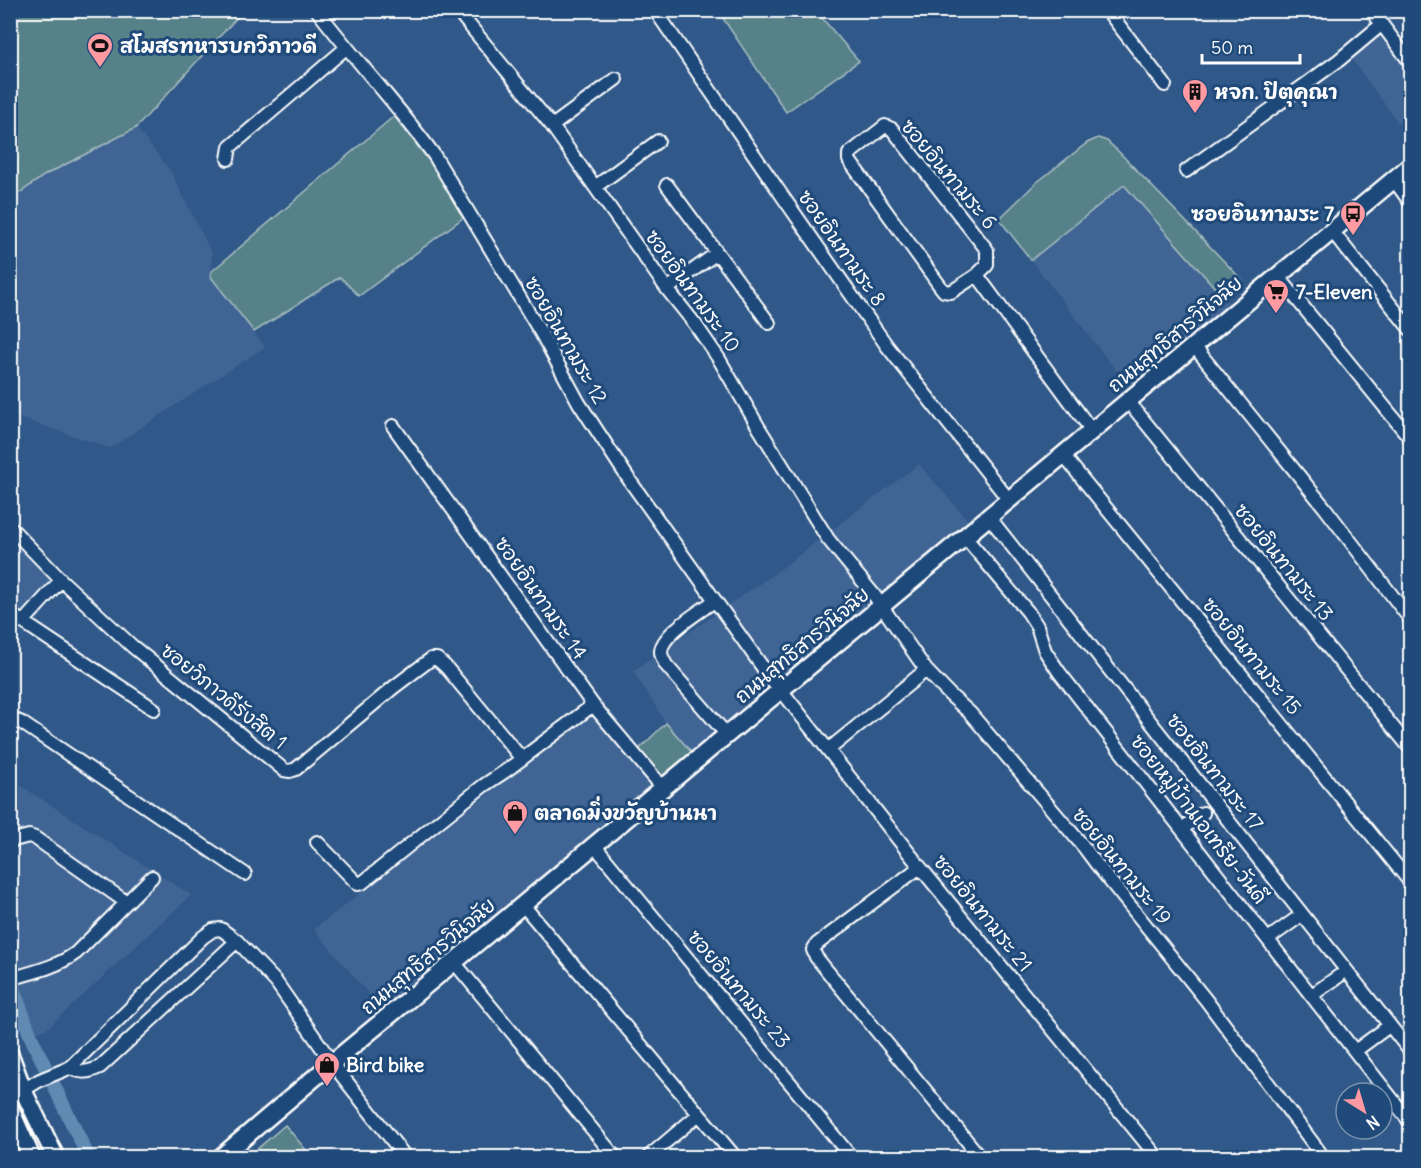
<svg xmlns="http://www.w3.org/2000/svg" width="1421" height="1168" font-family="Delius,'Playpen Sans Thai',sans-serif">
<rect width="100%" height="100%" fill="#305888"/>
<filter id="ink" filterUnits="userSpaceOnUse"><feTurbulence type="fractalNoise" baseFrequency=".0167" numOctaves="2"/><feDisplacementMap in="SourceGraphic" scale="12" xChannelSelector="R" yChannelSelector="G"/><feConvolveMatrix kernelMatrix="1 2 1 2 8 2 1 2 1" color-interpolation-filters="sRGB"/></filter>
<g filter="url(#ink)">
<!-- built -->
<path fill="#406594" d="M1382 34 1410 56V139L1351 58Z
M136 128 170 170 212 254 211 278 265 347 110 448 11 415 10 199 45 175Z
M1124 185 1233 308 1131 390 1031 260Z
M919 464 970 523 693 754 666 723 633 671 774 574Z
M10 522 67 579 37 621 11 613Z
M590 715 596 717 654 788 382 1010 314 929Z
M10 754 15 782 191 895 49 1027 34 1035 11 960Z"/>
<!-- green -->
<path fill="#578188" stroke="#abc0c4" stroke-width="1.5" d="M11 10H243V11L136 128 45 175 11 199Z
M718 11H816L859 61 786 112Z
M394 116 437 171 464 217 359 296 340 277 254 332 211 277V272Z
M1098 138 1107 141 1120 153 1242 280 1224 298 1124 185 1031 260 999 219 1036 183 1087 143Z
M666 723 693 754 660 779 637 751Z
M285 1125 312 1157H248Z"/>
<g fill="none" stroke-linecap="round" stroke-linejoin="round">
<!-- canal -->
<path stroke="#618ab2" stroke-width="14" d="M10 980 31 1037 66 1111 89 1158"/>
<defs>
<path id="minor" d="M317 10C355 60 398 105 434 155L541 333 579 403 630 481 771 679 781 690 920 867 1158 1158
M457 10 552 126 667 289 695 324 719 359 759 428 828 539 874 595 926 670 950 695 970 713 1083 846 1098 866 1206 1000 1324 1158
M655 10 783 197 887 346 1009 500
M1107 10 1165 85
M1371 10 1410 62
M552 126 616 79
M228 159 230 147 346 48
M1186 171 1339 60 1382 24
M1394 180 1410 202
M667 185 769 323
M595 187 658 141
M1332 231 1410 329
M977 275 987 265V250L892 129 885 126 849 154V160L940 286 944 291 951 292 977 275 1092 431
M1278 276 1410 438
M667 289 717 253
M1194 346 1325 508 1410 619
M1128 401 1410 748
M393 426 593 705 663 788
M1063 455 1410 882
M989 517 1410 1051
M10 527 61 580 132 646 284 770 290 771 296 769 394 687 431 659H437L446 667 522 759
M965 537 1028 612 1037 626 1045 651 1059 672 1410 1122
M714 601C701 611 661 634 661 652 661 656 664 661 666 665L727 735
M10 614 23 622 61 580
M23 622 154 709
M10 718 22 723 245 874
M828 750 926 670
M1182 829 1203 813
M10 841 29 836 35 838 126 902
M317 842 353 879 358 884 362 883 483 786 507 770 593 705
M594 845 852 1158
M920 867 817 944 813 950 816 957 824 967 981 1158
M523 905 736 1158
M1268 939 1296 919
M454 962 616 1158
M10 979C33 972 57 967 76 953L152 877
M1312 995 1339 976
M1355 1051 1385 1029
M69 1068C83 1073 87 1073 100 1067L237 941
M23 1090 40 1080 69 1068 203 937 213 930 221 929 237 941 276 982 336 1068 406 1158
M647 1158 699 1114"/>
<path id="secondary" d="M10 1055 23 1090 56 1158
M10 1109 32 1158
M220 1158 333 1062 454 962 1410 166"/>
</defs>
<!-- minor casing -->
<use href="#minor" stroke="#fff" stroke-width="16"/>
<!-- secondary casing -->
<use href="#secondary" stroke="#fff" stroke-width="21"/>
<!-- minor -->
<use href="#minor" stroke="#1f4a7a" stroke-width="12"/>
<!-- secondary -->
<use href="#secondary" stroke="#1f4a7a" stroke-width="16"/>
</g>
</g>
<!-- icons -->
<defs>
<symbol id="stadium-pin" viewBox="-11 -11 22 30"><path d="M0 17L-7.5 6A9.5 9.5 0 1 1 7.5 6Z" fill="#ff9aa2" stroke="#1f4a7a"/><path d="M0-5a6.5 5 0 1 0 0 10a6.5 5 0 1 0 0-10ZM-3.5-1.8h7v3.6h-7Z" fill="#111"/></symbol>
<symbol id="building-pin" viewBox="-11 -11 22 30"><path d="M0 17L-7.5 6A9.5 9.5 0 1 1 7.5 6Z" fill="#ff9aa2" stroke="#1f4a7a"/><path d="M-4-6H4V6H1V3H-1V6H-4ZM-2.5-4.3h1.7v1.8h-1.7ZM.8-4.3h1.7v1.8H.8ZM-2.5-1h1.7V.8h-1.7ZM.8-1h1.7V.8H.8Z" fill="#111"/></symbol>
<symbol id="bus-pin" viewBox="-11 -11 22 30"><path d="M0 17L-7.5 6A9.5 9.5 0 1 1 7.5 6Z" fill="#ff9aa2" stroke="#1f4a7a"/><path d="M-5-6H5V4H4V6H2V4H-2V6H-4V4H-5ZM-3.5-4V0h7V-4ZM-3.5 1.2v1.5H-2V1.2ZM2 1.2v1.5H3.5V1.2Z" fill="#111"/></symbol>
<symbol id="supermarket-pin" viewBox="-11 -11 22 30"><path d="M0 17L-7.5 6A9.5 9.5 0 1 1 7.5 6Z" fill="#ff9aa2" stroke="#1f4a7a"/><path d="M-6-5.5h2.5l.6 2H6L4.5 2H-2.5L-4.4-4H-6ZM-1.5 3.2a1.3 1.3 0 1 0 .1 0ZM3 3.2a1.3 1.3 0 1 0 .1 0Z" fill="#111"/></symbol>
<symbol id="shop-pin" viewBox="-11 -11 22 30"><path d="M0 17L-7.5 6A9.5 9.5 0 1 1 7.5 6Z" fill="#ff9aa2" stroke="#1f4a7a"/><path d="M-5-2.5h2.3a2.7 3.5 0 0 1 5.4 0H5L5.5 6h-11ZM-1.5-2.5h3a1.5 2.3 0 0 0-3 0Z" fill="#111"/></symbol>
</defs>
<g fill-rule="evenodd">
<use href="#stadium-pin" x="85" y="31" width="30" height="40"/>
<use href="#building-pin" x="1180" y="77" width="30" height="40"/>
<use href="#bus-pin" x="1338" y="199" width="30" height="40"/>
<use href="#supermarket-pin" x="1261" y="277" width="30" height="40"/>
<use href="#shop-pin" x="500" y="798" width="30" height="40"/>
<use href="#shop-pin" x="312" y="1050" width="30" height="40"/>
</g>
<g text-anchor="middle" stroke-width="6" stroke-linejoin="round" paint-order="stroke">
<!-- poi labels -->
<g font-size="20" font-weight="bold" fill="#fff" stroke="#1f4a7a" text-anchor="start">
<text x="120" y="53">สโมสรทหารบกวิภาวดี</text>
<text x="1214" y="99">หจก. ปิตุคุณา</text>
<text x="1334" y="221" text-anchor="end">ซอยอินทามระ 7</text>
<text x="1296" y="299">7-Eleven</text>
<text x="534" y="820">ตลาดมิ่งขวัญบ้านนา</text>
<text x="346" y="1072">Bird bike</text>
</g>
<!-- street labels -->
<g font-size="20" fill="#fff" stroke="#1f4a7a">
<text transform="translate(949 174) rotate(50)" y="7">ซอยอินทามระ 6</text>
<text transform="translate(842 248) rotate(55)" y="7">ซอยอินทามระ 8</text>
<text transform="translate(693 291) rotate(54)" y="7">ซอยอินทามระ 10</text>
<text transform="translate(1175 334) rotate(-40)" y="7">ถนนสุทธิสารวินิจฉัย</text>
<text transform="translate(566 340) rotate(60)" y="7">ซอยอินทามระ 12</text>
<text transform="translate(1284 562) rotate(51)" y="7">ซอยอินทามระ 13</text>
<text transform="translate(541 598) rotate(55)" y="7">ซอยอินทามระ 14</text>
<text transform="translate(802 645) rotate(-40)" y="7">ถนนสุทธิสารวินิจฉัย</text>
<text transform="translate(1252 656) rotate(51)" y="7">ซอยอินทามระ 15</text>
<text transform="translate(224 696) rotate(39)" y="7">ซอยวิภาวดีรังสิต 1</text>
<text transform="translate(1215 772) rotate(52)" y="7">ซอยอินทามระ 17</text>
<text transform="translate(1199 819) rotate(52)" y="7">ซอยหมู่บ้านเอเทรีย-วันดี</text>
<text transform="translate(1122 866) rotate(51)" y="7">ซอยอินทามระ 19</text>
<text transform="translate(983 913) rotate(51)" y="7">ซอยอินทามระ 21</text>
<text transform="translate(428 956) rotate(-40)" y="7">ถนนสุทธิสารวินิจฉัย</text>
<text transform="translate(739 989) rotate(50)" y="7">ซอยอินทามระ 23</text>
</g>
</g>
<!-- margin -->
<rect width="1421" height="1168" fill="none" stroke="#1f4a7a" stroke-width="36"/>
<rect x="18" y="18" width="1385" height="1132" fill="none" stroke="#fff" stroke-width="2" filter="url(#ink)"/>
<!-- north arrow -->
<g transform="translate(1364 1111) rotate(143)"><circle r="28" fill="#1f4a7a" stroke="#7992af" stroke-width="1.5"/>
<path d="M0-4.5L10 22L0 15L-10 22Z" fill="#ff9aa2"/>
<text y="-9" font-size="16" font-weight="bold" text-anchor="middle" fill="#ffffff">N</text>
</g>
<!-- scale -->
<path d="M1202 54v9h98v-9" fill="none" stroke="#ffffff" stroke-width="3"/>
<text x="1211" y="54" font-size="18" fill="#ffffff" stroke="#1f4a7a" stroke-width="4.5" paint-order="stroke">50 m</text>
</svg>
